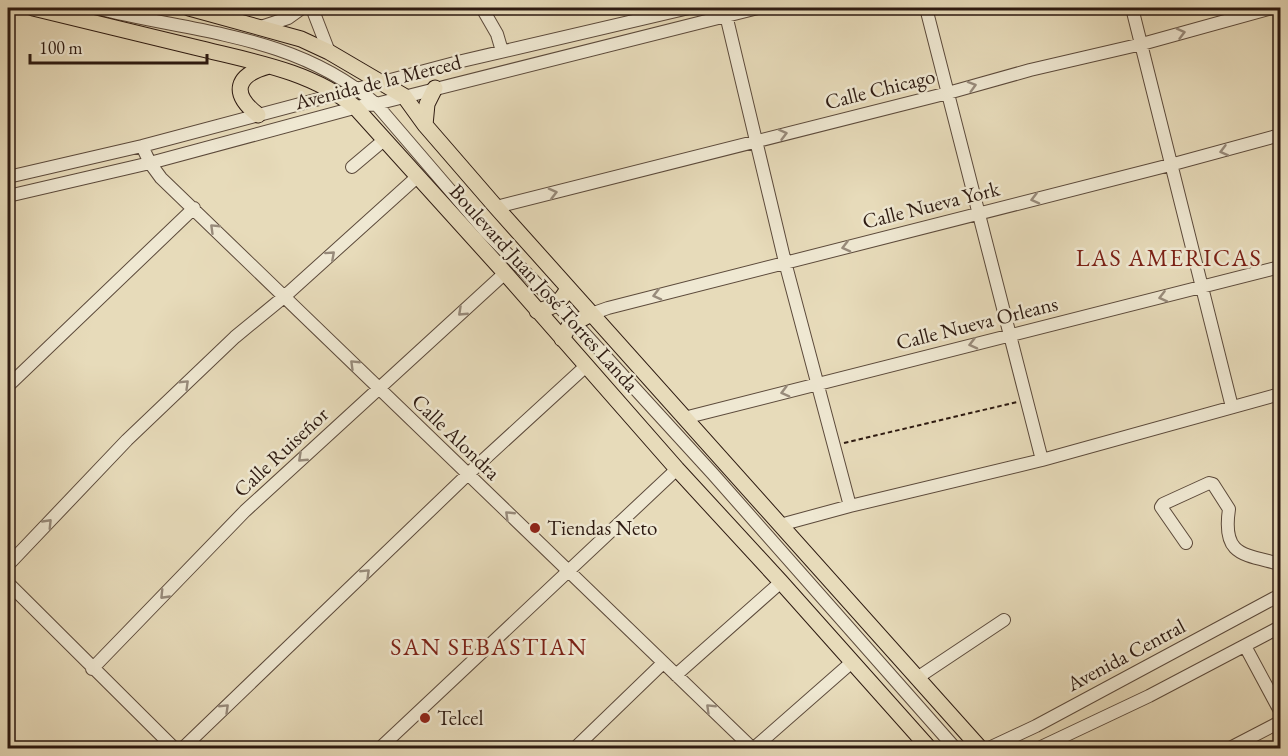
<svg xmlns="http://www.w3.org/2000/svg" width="1288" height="756" font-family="'EB Garamond',serif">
<rect width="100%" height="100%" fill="#e7dbba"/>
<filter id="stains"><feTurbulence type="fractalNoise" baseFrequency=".00333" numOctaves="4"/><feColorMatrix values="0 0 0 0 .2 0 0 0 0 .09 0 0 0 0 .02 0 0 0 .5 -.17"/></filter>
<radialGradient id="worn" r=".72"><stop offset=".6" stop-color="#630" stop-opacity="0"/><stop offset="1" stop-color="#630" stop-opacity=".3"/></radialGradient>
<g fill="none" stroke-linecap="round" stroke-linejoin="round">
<defs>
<path id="minor" d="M96 8C195 33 294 34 376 104L485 231 574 322 713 474 955 748
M312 8 329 52
M482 8 497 34 502 51
M926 8 1042 460
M1132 8 1232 407
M726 15 785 262 850 506
M261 27 288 18 302 8
M142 146 150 163 161 178 752 748
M352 167 384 140
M8 177 142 146 462 61 689 8
M8 196 150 163 365 105 376 104 758 8
M496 207 948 93 1030 70 1142 44 1272 8
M591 314 608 308 1170 165 1280 135
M8 386 194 208
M684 418 1280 267
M780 525 850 506 1042 460 1280 394
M1186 543 1161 507 1163 504 1209 483 1213 484 1229 509C1222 556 1243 554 1280 564
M8 565 127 440 235 337 285 296 417 177
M8 583 174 748
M1245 646 1280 711
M92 669 245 511 505 273
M676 675 781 582
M917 678 1004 620
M183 748 467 475 586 366
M380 748 677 469
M575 748 663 663
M754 748 852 662
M989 748 1036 726 1280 595
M1039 748 1149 696 1280 627
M1230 748 1280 722"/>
<path id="major" d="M33 8C87 21 140 34 194 47 249 61 310 70 355 107L505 273 677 469 781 582 929 748
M189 8 301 39 329 52 404 96 425 125 496 207 980 748
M258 115C230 93 236 75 269 66
M425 125 427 104 435 88
M537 311C553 308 561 302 568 288
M562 339 569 326 591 314"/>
</defs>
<!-- minor casing -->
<use href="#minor" stroke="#5c4a3b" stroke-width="14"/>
<!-- major casing -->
<use href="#major" stroke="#2d1a11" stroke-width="17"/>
<!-- path -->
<path stroke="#2d1a11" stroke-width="2" stroke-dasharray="4.5 3" stroke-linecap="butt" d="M844 443 1017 402"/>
<!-- minor -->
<use href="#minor" stroke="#efe8d2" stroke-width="12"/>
<!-- major -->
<use href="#major" stroke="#e7dbba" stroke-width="15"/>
</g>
<!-- one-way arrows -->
<defs><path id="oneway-chevron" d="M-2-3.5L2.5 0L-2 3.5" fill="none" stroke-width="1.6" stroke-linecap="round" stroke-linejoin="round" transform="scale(1.5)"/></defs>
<g stroke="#988b7b">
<use href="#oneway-chevron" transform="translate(1181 33) rotate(-15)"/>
<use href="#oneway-chevron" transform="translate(972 86) rotate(-16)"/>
<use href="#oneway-chevron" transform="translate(783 134) rotate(-15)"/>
<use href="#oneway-chevron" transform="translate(1224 151) rotate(165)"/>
<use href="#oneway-chevron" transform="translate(553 193) rotate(-14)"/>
<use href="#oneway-chevron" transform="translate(1035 199) rotate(166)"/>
<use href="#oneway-chevron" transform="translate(214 228) rotate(-136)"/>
<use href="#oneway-chevron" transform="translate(846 247) rotate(166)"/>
<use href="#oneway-chevron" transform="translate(331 255) rotate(-42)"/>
<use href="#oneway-chevron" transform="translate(657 295) rotate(166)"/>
<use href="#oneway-chevron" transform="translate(1163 297) rotate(166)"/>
<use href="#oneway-chevron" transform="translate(462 312) rotate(137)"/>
<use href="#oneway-chevron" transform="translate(973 344) rotate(166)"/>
<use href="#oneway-chevron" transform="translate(354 364) rotate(-136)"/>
<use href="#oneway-chevron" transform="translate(185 384) rotate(-44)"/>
<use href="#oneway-chevron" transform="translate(785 392) rotate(165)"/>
<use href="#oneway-chevron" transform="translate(302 458) rotate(137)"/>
<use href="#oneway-chevron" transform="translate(509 515) rotate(-136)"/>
<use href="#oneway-chevron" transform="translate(48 523) rotate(-46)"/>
<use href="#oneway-chevron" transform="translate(366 573) rotate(-44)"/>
<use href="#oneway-chevron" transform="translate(164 595) rotate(134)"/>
<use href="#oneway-chevron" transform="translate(225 708) rotate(-44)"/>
<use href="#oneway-chevron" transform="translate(710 708) rotate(-136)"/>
</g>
<!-- markers -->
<g fill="#8f2418" stroke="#efe8d2" stroke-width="2">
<circle cx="535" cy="528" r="6"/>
<circle cx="425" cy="718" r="6"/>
</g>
<g text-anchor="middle" stroke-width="5" stroke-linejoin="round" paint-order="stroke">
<!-- street labels -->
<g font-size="21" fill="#2d1a11" stroke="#efe8d2">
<text transform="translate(378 82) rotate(-14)" y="7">Avenida de la Merced</text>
<text transform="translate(880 89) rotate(-14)" y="7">Calle Chicago</text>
<text transform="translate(931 205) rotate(-14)" y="7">Calle Nueva York</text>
<text transform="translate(544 288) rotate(48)" y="7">Boulevard Juan José Torres Landa</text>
<text transform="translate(977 323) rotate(-14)" y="7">Calle Nueva Orleans</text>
<text transform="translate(456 437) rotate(44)" y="7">Calle Alondra</text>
<text transform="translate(281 452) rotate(-43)" y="7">Calle Ruiseñor</text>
<text transform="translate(1126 655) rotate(-28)" y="7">Avenida Central</text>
</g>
<!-- poi labels -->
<g font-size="21" fill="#2d1a11" stroke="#efe8d2" text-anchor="start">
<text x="547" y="535">Tiendas Neto</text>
<text x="437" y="725">Telcel</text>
</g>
<!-- quarter labels -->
<g font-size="24" letter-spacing="1.5" fill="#7a1f14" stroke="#efe8d2">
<text x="1169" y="266">LAS AMERICAS</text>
<text x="489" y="655">SAN SEBASTIAN</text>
</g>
</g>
<!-- margin -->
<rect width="1288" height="756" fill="none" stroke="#e7dbba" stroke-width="30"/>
<rect x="9" y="9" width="1270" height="738" fill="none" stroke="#2d1a11" stroke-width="3"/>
<rect x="15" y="15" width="1258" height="726" fill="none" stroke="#2d1a11" stroke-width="1.5"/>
<!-- scale -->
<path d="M30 54v9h177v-9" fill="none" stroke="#2d1a11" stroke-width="3"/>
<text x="39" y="54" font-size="18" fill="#2d1a11" stroke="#efe8d2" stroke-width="4.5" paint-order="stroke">100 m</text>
<rect width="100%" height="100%" filter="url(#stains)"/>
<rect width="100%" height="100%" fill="url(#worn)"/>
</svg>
